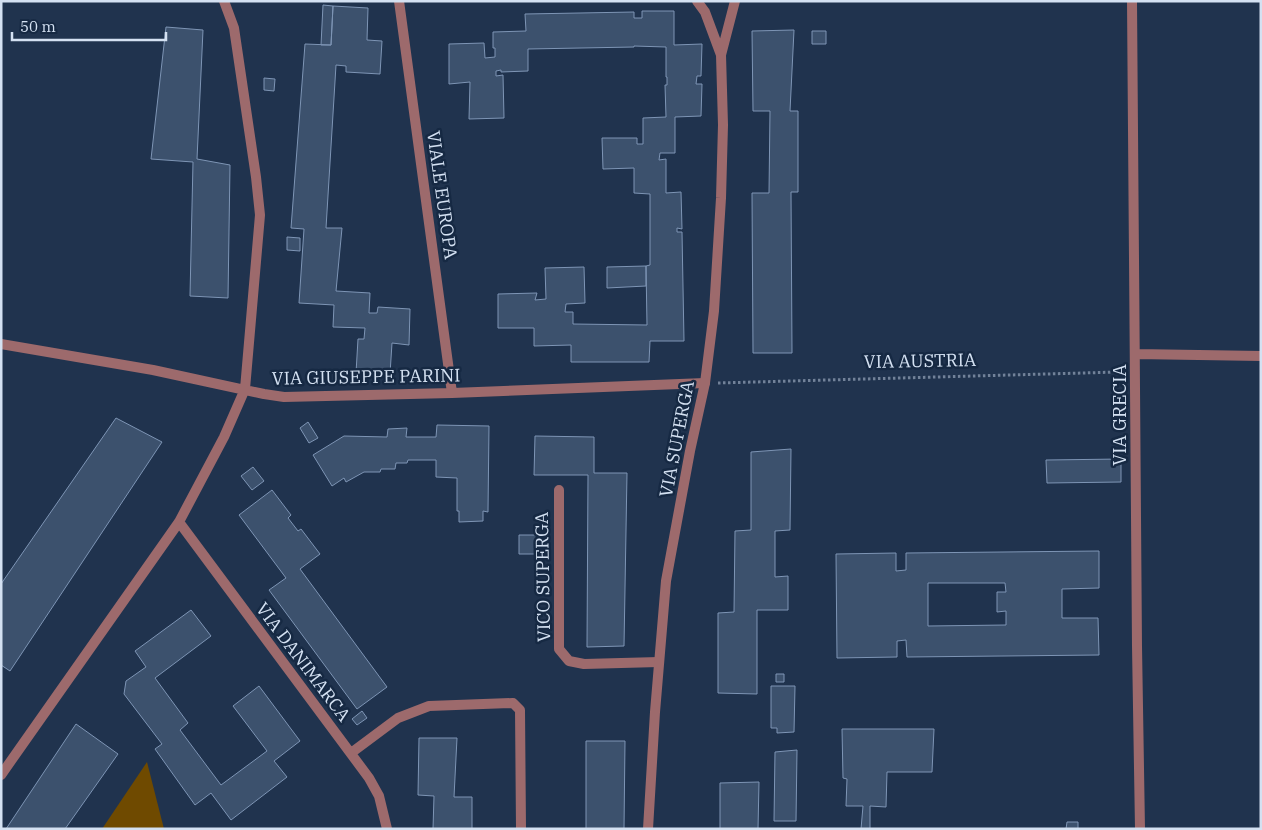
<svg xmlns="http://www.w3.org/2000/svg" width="1262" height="830" font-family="'IBM Plex Serif',serif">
<rect width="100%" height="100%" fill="#20334e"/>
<!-- green -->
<path fill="#6f4a00" d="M147 762 164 829H102Z"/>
<!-- building -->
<path fill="#3c516d" stroke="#7e95b5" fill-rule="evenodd" d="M323 5 333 6 331 45H321Z
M333 6 368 8 367 40 382 41 380 74 346 72V66L336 65 326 228H342L336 291 370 293 369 313H377L378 307 410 309 409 345 392 343 390 374 356 373 358 339H364L365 328 333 327 334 305 299 303 304 229 291 228 305 44 331 45Z
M642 11H674V45L702 44 701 76H697L696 84H702L701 116 675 117V153H660L659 160 666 159V193L681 192 682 229 677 228V232H682L684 341H650L649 362H571V345L534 346V328H498V294L537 293 535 300 546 299 545 268 584 267 585 303 566 304 565 312H573V324L647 325 646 266 650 265V194L634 193V168L603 169 602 138H637V144H643V118L666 117 665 85H667V77H666V47L634 46V47L528 49V71L501 72V70L496 71V76L503 75 504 118 469 119 470 82 449 84V44L484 43 485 58 495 57V48H493V32L526 31 525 14 634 12V18H642Z
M166 27 203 30 197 159 230 165 228 298 190 296 193 162 151 159Z
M794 30 790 111H798V192H791L792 353H753L752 193H769L770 111H753L752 31Z
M812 31H826V44H812Z
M264 78 275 79 274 91 264 90Z
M287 237 300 238V251L287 250Z
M646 266V286L607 288V267Z
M116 418 162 442 10 671 1 665V584Z
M308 422 318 438 309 443 300 428Z
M437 425 489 426 488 512 483 511V521L459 522V511H457V478L436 477V460H408L407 463H396L395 469H381L380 472H364L346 482 344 478 332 486 313 455 344 436 387 437 388 429 407 428 406 437H436Z
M535 436 594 437V473H627L624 646 587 647 588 475H534Z
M791 449 790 530 775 531V577L788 576V610H757V694L718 693V613L734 612 735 531 751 530V452Z
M1121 459V482L1047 483 1046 460Z
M253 467 264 481 252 490 241 476Z
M272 490 291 515 288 518 298 531 301 529 320 554 300 569 387 687 357 709 269 590 286 578 239 515Z
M519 535H537V554H519Z
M1099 551V588L1062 589V618H1098L1099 655 907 657 906 640 897 641V657L837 658 836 554 896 553V571L906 570V553ZM928 583H1005L1006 592H997V612L1006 611V625L928 626Z
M191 610 211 636 155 678 188 723 180 730 221 785 267 751 233 706 259 686 300 741 274 761 287 777 231 820 211 793 195 805 155 749 162 744 124 694 126 681 146 667 135 651Z
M776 674H784V682H776Z
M771 686H795L794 732 777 733V728H771Z
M362 711 367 718 357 725 352 719Z
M76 724 118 754 65 829H6Z
M842 729H934L932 772H887L886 807 870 806V829H861L863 806H846L847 779 843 778Z
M419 738H457L454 797H472V829H433L434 796 418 795Z
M586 741H625L624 829H586Z
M797 750 796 821H774L775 752Z
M759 782 758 829H720V783Z
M1067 822H1078V829H1066Z"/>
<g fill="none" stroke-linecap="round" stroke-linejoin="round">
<!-- path -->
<path stroke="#728299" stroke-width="3" stroke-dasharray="2.5 2.5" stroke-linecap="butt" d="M718 383 1119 372"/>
<!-- minor -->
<path stroke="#9d6a6c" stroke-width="10" d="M399 1 452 393
M1132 1 1137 646 1140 829
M1 344 153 370 264 394 284 397 452 393 705 383
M1136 354 1261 356
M559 490V649L569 661 584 664 659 662
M179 522 369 778 379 796 387 829
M351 753 398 718 429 706 513 703 520 710 521 829
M1 775 179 522 224 437 245 389 260 215 256 177 234 28 224 1"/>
<!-- tertiary -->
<path stroke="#9d6a6c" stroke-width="10" d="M697 1 705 12 721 55
M648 829 655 712 666 581 690 451 705 383 714 311 721 198 723 125 721 55 735 1"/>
</g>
<g text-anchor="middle" stroke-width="5" stroke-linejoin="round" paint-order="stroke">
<!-- street labels -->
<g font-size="18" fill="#d4e1f2" stroke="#162943">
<text transform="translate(442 195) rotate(82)" y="6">VIALE EUROPA</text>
<text transform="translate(920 361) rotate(-1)" y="6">VIA AUSTRIA</text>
<text transform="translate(366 377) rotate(-1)" y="6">VIA GIUSEPPE PARINI</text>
<text transform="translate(1120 415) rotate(-90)" y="6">VIA GRECIA</text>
<text transform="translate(677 439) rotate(-79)" y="6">VIA SUPERGA</text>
<text transform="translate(543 577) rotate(-91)" y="6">VICO SUPERGA</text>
<text transform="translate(303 662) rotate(53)" y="6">VIA DANIMARCA</text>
</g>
</g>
<!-- border -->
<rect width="1262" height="830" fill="none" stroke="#d4e1f2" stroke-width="5"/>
<!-- scale -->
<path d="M12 32v8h154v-8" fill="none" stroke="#d4e1f2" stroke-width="2.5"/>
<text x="20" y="32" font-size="15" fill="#d4e1f2" stroke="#162943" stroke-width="4" paint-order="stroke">50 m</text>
</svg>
